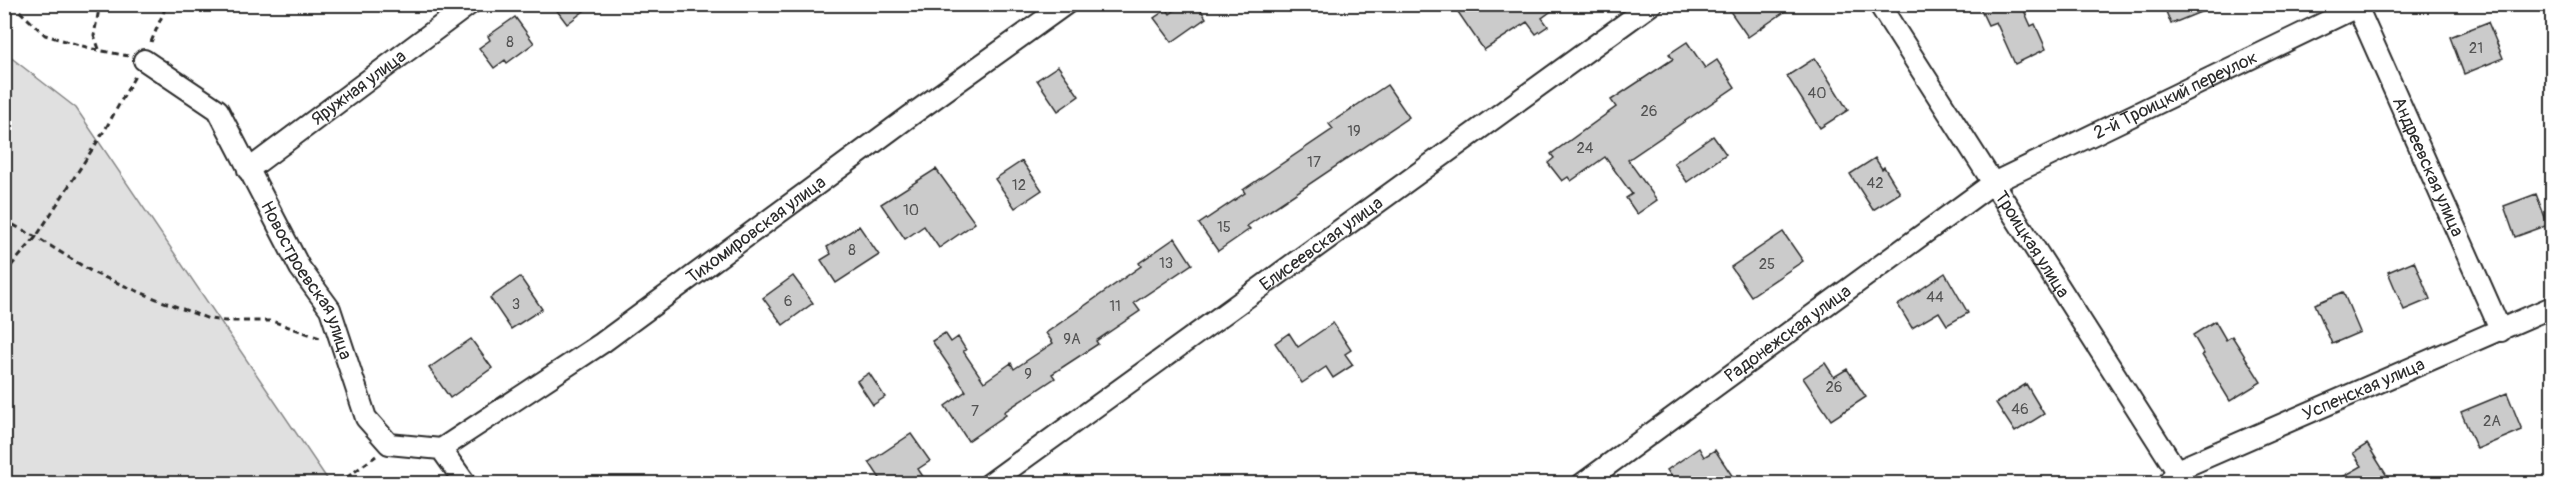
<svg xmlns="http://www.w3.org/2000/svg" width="2557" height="488" font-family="Pangolin,sans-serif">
<rect width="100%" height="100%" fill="#fff"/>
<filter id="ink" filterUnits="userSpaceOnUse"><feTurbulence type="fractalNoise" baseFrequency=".0167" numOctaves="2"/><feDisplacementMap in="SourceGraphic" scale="12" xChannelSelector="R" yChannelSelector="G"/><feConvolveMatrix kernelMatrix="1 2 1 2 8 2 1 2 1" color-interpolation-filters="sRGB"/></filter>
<g filter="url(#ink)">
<!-- green -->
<path fill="#e0e0e0" stroke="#868686" stroke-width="1.5" d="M5 53 76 108 330 483H5Z"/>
<!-- building -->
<path fill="#cbcbcb" stroke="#2b2b2b" stroke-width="1.5" d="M552 4H593L567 24Z
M1183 4H1197L1206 18 1172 42 1154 18 1167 9 1170 14Z
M1469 4H1561L1542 18 1548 26 1536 34 1527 22 1484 50 1458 12Z
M1725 4H1796L1748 37Z
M1978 4H2021L2031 26 2035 24 2046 49 2015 64 1996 22 1988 25Z
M2163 4H2218V5L2171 24Z
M515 17 534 43 507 63 505 60 494 68 479 48 490 40 488 36Z
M2488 22 2503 58 2464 74 2450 37Z
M1687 42 1705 68 1717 60 1735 87 1628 160 1657 200 1637 214 1626 198 1632 194 1605 157 1571 181 1568 177 1562 181 1548 163 1554 158 1551 154 1616 107 1611 100 1673 59 1669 54Z
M1815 58 1848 110 1820 128 1787 76Z
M1058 66 1079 96 1058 111 1037 80Z
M1387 85 1409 117 1247 226 1250 229 1218 251 1199 224 1245 193 1243 190 1333 129 1329 124Z
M1713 136 1726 154 1687 182 1674 163Z
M1875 158 1882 169 1884 167 1900 193 1873 210 1850 174Z
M1022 161 1042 190 1015 208 995 179Z
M936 169 975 223 939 248 924 226 905 239 881 204Z
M2536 194 2548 225 2515 237 2504 206Z
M859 226 879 255 836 283 821 260 831 254 827 247Z
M1783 232 1803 261 1751 296 1731 267Z
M1175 238 1192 264 1134 303 1140 311 1096 341 1098 344 1052 374 1055 378 1004 412 1006 415 968 441 945 406 966 391 932 341 945 333 951 342 958 337 966 350 963 351 984 382 1011 363 1014 369 1053 343 1046 333 1141 266 1139 263Z
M2414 261 2430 299 2404 310 2388 272Z
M1945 273 1968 313 1947 325 1939 312 1912 328 1898 305Z
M793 276 813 303 783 325 763 298Z
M520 277 542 309 511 329 490 298Z
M2343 292 2360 332 2332 344 2315 304Z
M2215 321 2226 340 2232 336 2261 382 2230 401 2202 355 2204 354 2193 335Z
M1333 323 1351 350 1345 354 1353 365 1333 378 1326 367 1302 383 1275 343 1289 333 1298 347Z
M471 339 492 368 450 398 429 368Z
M1825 363 1834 377 1847 369 1866 397 1831 420 1803 378Z
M869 373 885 397 873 405 857 381Z
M2026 384 2044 414 2015 432 1996 403Z
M2507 393 2522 430 2477 449 2461 412Z
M911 434 930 461 918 469 924 478 916 483H883L869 462Z
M2367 444 2387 476 2374 483H2332L2362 466 2353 453Z
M1699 448 1704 457 1715 450 1733 477 1723 483H1676L1667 470Z"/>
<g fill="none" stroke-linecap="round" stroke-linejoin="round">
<defs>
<g id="street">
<path id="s1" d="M1879 4 2185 484"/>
<path id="s2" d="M2356 4 2501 331"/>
<path id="s3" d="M144 60 218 110 300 268 330 309 366 418 389 444 441 449 466 484"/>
<path id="s4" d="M248 170 470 4"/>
<path id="s5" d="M441 449 602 343 910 116 1066 4"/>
<path id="s6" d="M989 484 1652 4"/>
<path id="s7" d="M1582 484 1993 183 2357 7"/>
<path id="s8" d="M2168 484 2177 470 2552 307"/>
</g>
</defs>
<!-- street casing -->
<use href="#street" stroke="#2b2b2b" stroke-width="24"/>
<!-- path -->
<path stroke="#2b2b2b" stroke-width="3" stroke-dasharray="6 4.5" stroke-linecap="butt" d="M12 4 45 35 93 49 128 56
M151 42 167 4
M99 49 94 35 100 4
M4 220 36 237 94 273 159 300 209 319 225 321H272L320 338
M4 274 36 237 106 128 135 76
M338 484 376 456"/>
<!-- street -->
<use href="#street" stroke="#fff" stroke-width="20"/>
</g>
</g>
<g text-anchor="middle" stroke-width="4.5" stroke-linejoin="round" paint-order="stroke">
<!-- number labels -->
<g font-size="15" fill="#535353">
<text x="510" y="47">8</text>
<text x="2476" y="53">21</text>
<text x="1817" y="98">40</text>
<text x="1649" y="116">26</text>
<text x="1354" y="136">19</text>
<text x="1585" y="153">24</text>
<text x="1314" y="167">17</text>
<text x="1875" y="188">42</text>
<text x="1019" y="190">12</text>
<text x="911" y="215">10</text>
<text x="1224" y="232">15</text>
<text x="852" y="255">8</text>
<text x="1166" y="268">13</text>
<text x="1767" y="269">25</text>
<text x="1935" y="302">44</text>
<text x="788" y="306">6</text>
<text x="516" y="309">3</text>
<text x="1115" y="311">11</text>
<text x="1072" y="344">9А</text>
<text x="1028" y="379">9</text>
<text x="1834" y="392">26</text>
<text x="2020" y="414">46</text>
<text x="975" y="416">7</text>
<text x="2492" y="426">2А</text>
</g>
<!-- street labels -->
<g font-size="18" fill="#2b2b2b" stroke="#fff">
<text dy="6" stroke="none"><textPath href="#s4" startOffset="138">Яружная улица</textPath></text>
<text dy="6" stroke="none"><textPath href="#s7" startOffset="712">2-й Троицкий переулок</textPath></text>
<text dy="6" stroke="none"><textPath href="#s2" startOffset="178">Андреевская улица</textPath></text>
<text dy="6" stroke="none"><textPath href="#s5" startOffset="384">Тихомировская улица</textPath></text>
<text dy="6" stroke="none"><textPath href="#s6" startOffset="410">Елисеевская улица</textPath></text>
<text dy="6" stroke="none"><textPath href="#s1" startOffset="285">Троицкая улица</textPath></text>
<text dy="6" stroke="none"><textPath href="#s3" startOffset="282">Новостроевская улица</textPath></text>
<text dy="6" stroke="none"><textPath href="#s7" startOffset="255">Радонежская улица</textPath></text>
<text dy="6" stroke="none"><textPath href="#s8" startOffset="220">Успенская улица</textPath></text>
</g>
</g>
<!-- margin -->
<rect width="2557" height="488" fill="none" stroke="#fff" stroke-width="24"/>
<rect x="12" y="12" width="2533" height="464" fill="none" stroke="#2b2b2b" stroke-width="2" filter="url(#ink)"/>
</svg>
